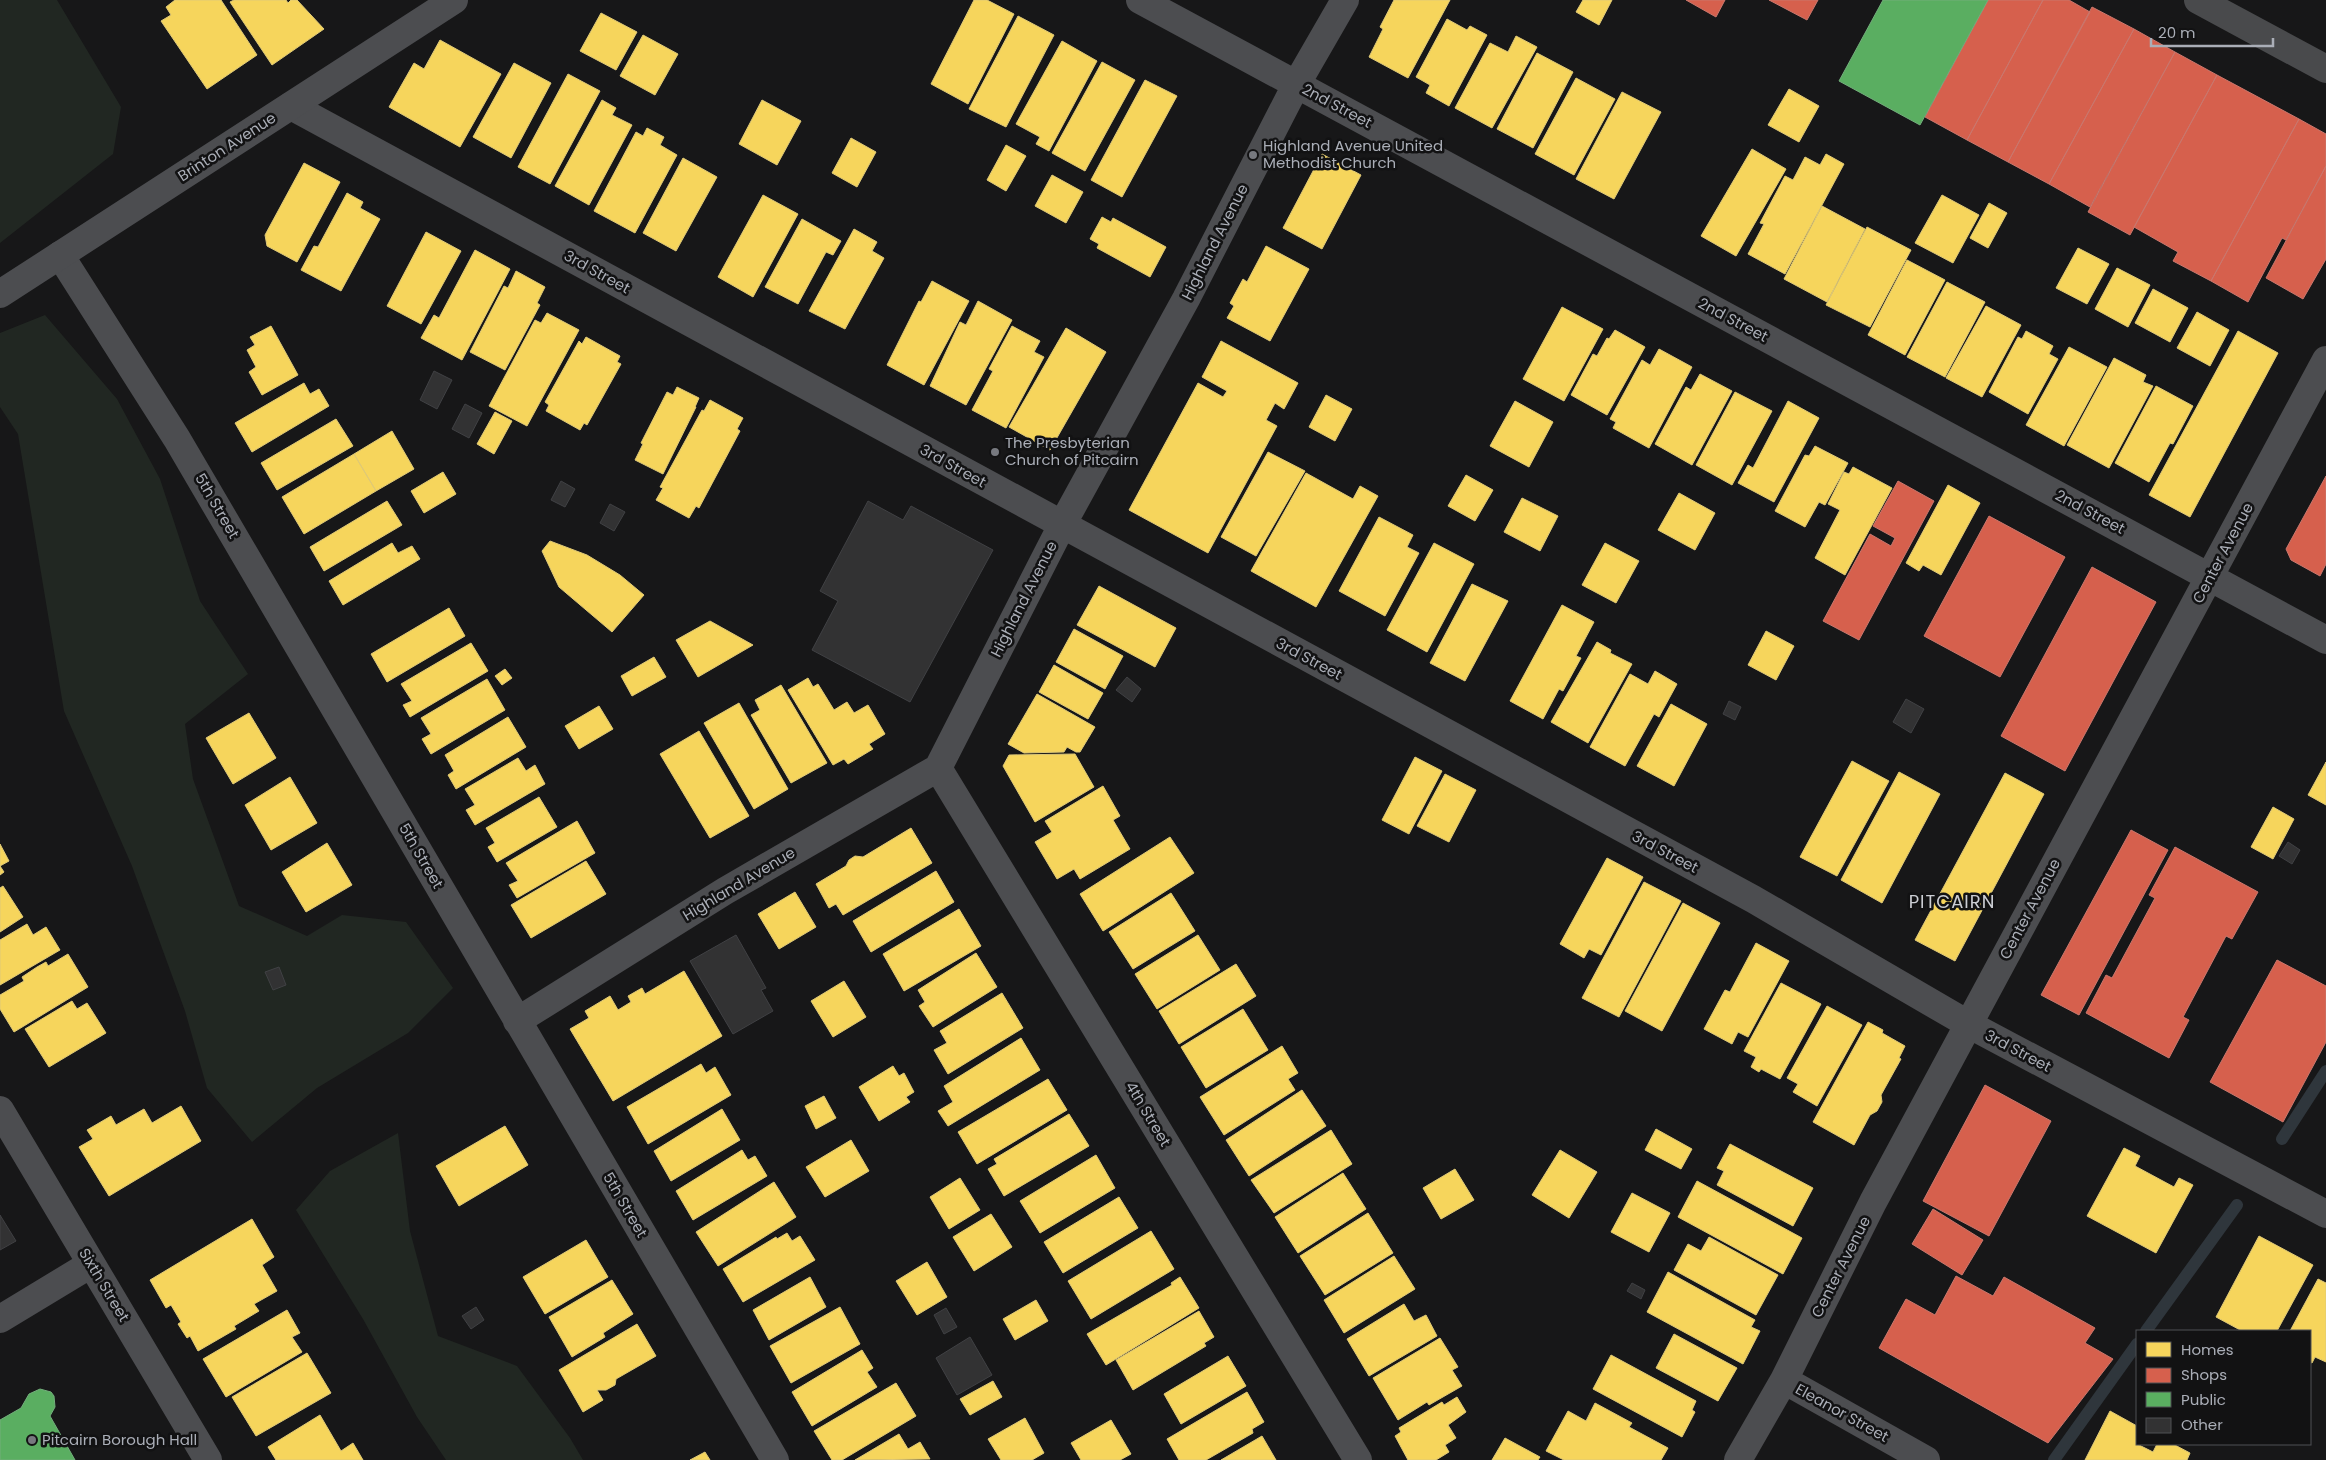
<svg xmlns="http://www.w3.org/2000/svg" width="2326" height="1460" font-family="Poppins,sans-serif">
<rect width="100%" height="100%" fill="#171718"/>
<!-- green -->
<path fill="#212722" d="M0 0H57L121 107 113 154 0 243Z
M45 315 117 399 160 479 200 601 248 674 185 724 193 779 239 906 307 936 342 915 406 922 453 988 408 1033 317 1088 252 1142 207 1088 185 1011 132 866 64 711 18 434 0 407V333Z
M398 1133 410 1231 438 1336 517 1366 570 1438 583 1460H446L417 1417 363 1319 296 1210 330 1171Z"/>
<!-- homes -->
<path fill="#f6d55c" stroke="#dfc977" d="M175 0H221L257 55 207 89 161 21 171 15 166 7Z
M234 0H286L288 3 291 0H297L324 29 272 65 230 2Z
M974 0H987L1014 14 968 104 931 84Z
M1394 0H1450L1408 78 1369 57 1383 29 1380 27Z
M1583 0H1612L1599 25 1576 12Z
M601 13 637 32 616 70 580 51Z
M1018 16 1054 35 1006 127 969 109Z
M1447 19 1467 30 1470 26 1487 35 1449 106 1426 93 1430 85 1416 77Z
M643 35 678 54 655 95 620 76Z
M1516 36 1537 47 1492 128 1455 108 1490 43 1508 52Z
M440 40 501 74 460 147 389 107 414 63 424 69Z
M1062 41 1097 61 1049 151 1036 144 1040 137 1016 124Z
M1537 53 1573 72 1533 148 1497 129Z
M1102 62 1135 80 1085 171 1052 153Z
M514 63 551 83 511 158 473 137Z
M568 74 600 91 550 184 518 167Z
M1576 78 1615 99 1574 175 1535 154Z
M1145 80 1177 96 1122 197 1091 180Z
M1789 89 1819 106 1799 142 1768 125Z
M1622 92 1661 112 1614 199 1576 179Z
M602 100 616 108 612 115 632 125 589 205 555 186Z
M762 100 801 121 777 165 739 144Z
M647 128 664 137 660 145 677 155 635 233 594 211 636 132 643 136Z
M851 138 876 152 857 187 832 173Z
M1006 145 1026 156 1006 191 987 180Z
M1752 149 1786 169 1736 256 1701 236Z
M1322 154 1361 175 1322 249 1283 228Z
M1826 154 1844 164 1785 274 1748 254 1764 224 1760 223 1785 176 1793 180 1805 157 1820 165Z
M683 158 717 177 676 251 643 233Z
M304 163 340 182 297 262 267 246 265 235Z
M1052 175 1083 192 1066 223 1035 206Z
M347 193 363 202 360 208 380 219 341 291 301 270 314 246 318 247Z
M763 195 798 214 753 297 718 277Z
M1942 195 1979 215 1953 263 1915 243Z
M1989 203 2007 213 1988 248 1970 238Z
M1822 206 1865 229 1827 302 1784 279Z
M1102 217 1111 222 1113 218 1166 247 1150 277 1097 248 1099 244 1090 239Z
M802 219 841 241 833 255 826 252 798 304 765 287Z
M1867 227 1911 250 1870 327 1826 305Z
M854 229 877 242 872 251 884 258 845 329 809 311Z
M426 232 461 251 421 324 387 306Z
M1266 246 1309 269 1270 341 1227 318 1234 306 1230 303 1243 279 1247 282Z
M2078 248 2109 264 2087 304 2056 288Z
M475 250 510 269 462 360 421 338 434 315 439 318Z
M1907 260 1945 280 1905 355 1868 335Z
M2117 268 2150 285 2128 327 2095 309Z
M516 271 545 287 537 303 540 305 505 370 470 352 504 286 508 288Z
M932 281 969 301 924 385 887 365 919 301 921 302Z
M1947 282 1985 302 1945 377 1907 357Z
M2153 289 2188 308 2170 342 2135 323Z
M978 301 1012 320 966 405 930 386 960 322 966 325Z
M1986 306 2021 325 1982 397 1946 378Z
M1562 307 1603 329 1564 401 1523 379Z
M2197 312 2229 330 2210 366 2177 348Z
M547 313 579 330 527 426 489 406 535 320 541 323Z
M271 326 298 375 262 395 249 372 256 367 247 350 255 345 250 337Z
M1012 326 1040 341 1034 352 1044 357 1006 428 972 410 993 371 989 369Z
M1066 328 1106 352 1050 450 1009 427Z
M1615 330 1645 347 1607 415 1571 395 1593 354 1597 356 1607 338 1609 339Z
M2026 331 2053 346 2049 354 2058 359 2028 414 1989 392 2018 337 2022 339Z
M2238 331 2278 353 2190 517 2149 495Z
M586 337 620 356 617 362 621 364 587 425 584 423 580 430 546 411 549 405 545 402 579 341 582 344Z
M1221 341 1298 383 1284 409 1275 403 1266 420 1277 426 1208 553 1129 510 1198 383 1223 397 1227 391 1202 377Z
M2069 347 2107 367 2064 446 2026 425Z
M1659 349 1692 367 1649 448 1613 428 1616 422 1610 419 1642 360 1650 365Z
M2114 358 2146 375 2143 382 2153 386 2109 468 2067 445Z
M1700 374 1732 391 1692 465 1655 444 1686 387 1691 390Z
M304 383 310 394 319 389 329 406 252 452 235 423Z
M2156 386 2193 406 2173 444 2170 443 2149 482 2115 463Z
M677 387 699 398 695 407H696L663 474 635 460 643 444 641 443 667 392 673 395Z
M1735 392 1772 411 1732 485 1696 465Z
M1326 395 1352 409 1335 441 1309 427Z
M710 400 743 418 737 429 740 431 699 508 696 506 689 518 656 500 663 488 660 487 702 410 704 411Z
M1515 401 1553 422 1529 467 1490 446Z
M1788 401 1819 418 1774 502 1738 483 1748 465 1753 468Z
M495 412 512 421 494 454 477 444Z
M336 419 353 446 277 490 261 463Z
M392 431 414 469 376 491 354 454Z
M1815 446 1848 463 1825 505 1819 502 1805 527 1775 511 1805 455 1809 456Z
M1268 452 1305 471 1256 556 1221 537Z
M354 454 376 491 304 534 282 497Z
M1853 467 1892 488 1845 575 1815 558 1840 510 1828 504 1844 472 1849 474Z
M443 472 456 494 424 513 411 491Z
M1306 473 1353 499 1360 486 1378 496 1316 607 1251 571Z
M1466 475 1493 490 1475 521 1448 506Z
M1948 485 1980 503 1941 575 1923 565 1919 571 1906 563Z
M1679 493 1715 513 1695 550 1658 530Z
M1522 498 1558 516 1540 551 1504 532Z
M387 501 402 525 324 571 310 547Z
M1379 517 1413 535 1407 547 1419 553 1385 616 1339 591Z
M550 541 587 555 620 575 644 595 612 632 559 587 542 551Z
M392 543 398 553 412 546 420 559 343 605 329 581Z
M1434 543 1474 564 1427 652 1387 630Z
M1605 543 1639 561 1616 603 1582 585Z
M1472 584 1508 601 1465 681 1430 663Z
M1099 586 1176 628 1155 667 1077 625Z
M1562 605 1594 622 1576 656 1581 658 1563 691 1559 689 1543 719 1510 701Z
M449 608 465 636 387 682 371 654Z
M710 621 753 645 698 677 676 640Z
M1074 629 1123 656 1105 689 1056 662Z
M1766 631 1794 646 1776 680 1748 665Z
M1597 642 1611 650 1610 653 1632 664 1588 743 1551 722Z
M471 643 488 671 410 717 403 705 412 701 401 684Z
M654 657 666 677 632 696 621 676Z
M1054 665 1103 693 1088 719 1039 692Z
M505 669 512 678 502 685 495 676Z
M1655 671 1677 684 1659 717 1654 714 1625 766 1590 747 1630 674 1648 684Z
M808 678 813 687 818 684 834 710 847 702 854 713 868 705 885 734 869 744 873 749 848 764 844 759 833 765 788 690Z
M487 679 505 710 431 754 422 739 431 734 421 718Z
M781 685 827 763 791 783 751 715 760 710 755 700Z
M1037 694 1095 727 1080 752H1076L1067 747 1064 752 1024 753 1008 744Z
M739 703 788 789 754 809 704 723Z
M1671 704 1707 724 1674 786 1637 766Z
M599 706 613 729 579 749 565 726Z
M249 713 276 758 233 784 206 738Z
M508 717 526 747 456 789 448 775 454 771 445 755Z
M699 731 749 816 710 838 660 754Z
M1075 754 1094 787 1035 822 1003 766 1009 755Z
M1415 757 1442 771 1409 834 1382 820Z
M518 758 526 771 535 765 545 784 475 825 466 810 475 805 465 789Z
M1852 761 1889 781 1837 876 1800 857Z
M2326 762V805L2308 795Z
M1899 772 1940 794 1882 903 1841 880Z
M2005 773 2044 794 1955 961 1915 940Z
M1445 774 1476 790 1449 842 1417 826Z
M290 777 317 823 271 850 245 805Z
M1103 786 1120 816 1113 820 1130 849 1080 879 1074 869 1057 879 1035 842 1052 832 1045 821Z
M539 797 557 827 497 862 488 847 495 843 486 828Z
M2273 807 2294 819 2273 859 2251 847Z
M577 821 595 853 517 898 509 885 518 881 506 863Z
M911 828 932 863 843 915 836 904 829 908 816 884 846 866 849 860 855 856 863 857Z
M1170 837 1194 873 1103 931 1080 894Z
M327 843 352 885 306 912 282 872Z
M0 844 9 861 0 866 4 872 0 875Z
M1607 858 1643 877 1601 955 1589 949 1584 958 1560 944Z
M586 861 606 894 531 938 511 905Z
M936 871 954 902 871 952 853 921Z
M1644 882 1681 901 1619 1017 1582 998Z
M3 886 23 917 0 932V888Z
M795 892 816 927 779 949 758 914Z
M1171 893 1195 931 1133 969 1109 932Z
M1683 903 1720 923 1662 1031 1625 1011Z
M959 909 981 946 904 991 883 954Z
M27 924 33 935 46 927 60 950 0 985V940Z
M1198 935 1220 970 1157 1009 1135 974Z
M1756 943 1789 961 1748 1037 1738 1032 1732 1044 1704 1029 1725 990 1730 992Z
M976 953 997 987 933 1027 919 1006 925 1002 918 990Z
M68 954 88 987 14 1032 0 1009V995L24 981 22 977 37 967 46 962 48 966Z
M1236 964 1256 996 1179 1044 1159 1011Z
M684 971 722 1036 613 1101 570 1029 589 1018 585 1011 610 996 618 1010 631 1002 628 996 642 988 645 994Z
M844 981 866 1017 833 1037 811 1001Z
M1781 983 1821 1004 1780 1079 1761 1069 1759 1072 1751 1067 1756 1057 1744 1051Z
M1002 993 1023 1028 948 1074 934 1050 947 1043 940 1031Z
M72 1001 77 1009 87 1003 106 1033 49 1067 25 1029Z
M1827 1006 1862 1025 1817 1106 1793 1092 1798 1084 1787 1078Z
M1243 1009 1268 1050 1206 1088 1181 1047Z
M1868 1022 1883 1030 1882 1033 1905 1046 1899 1058 1901 1059 1881 1095 1882 1102 1877 1111 1870 1115 1854 1145 1813 1122Z
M1021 1038 1040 1070 948 1126 938 1111 953 1102 944 1086Z
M1282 1046 1298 1073 1288 1079 1295 1090 1224 1135 1200 1097Z
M701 1064 706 1073 715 1067 731 1095 648 1144 627 1107Z
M893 1066 899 1076 904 1073 914 1092 906 1097 910 1102 879 1121 859 1087Z
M1048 1079 1067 1110 977 1164 958 1132Z
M1302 1090 1326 1126 1249 1176 1226 1140Z
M824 1096 836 1118 816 1129 805 1106Z
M181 1106 201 1141 109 1196 79 1147 93 1139 87 1130 111 1116 116 1125 144 1109 152 1123Z
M722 1109 740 1140 671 1181 654 1151Z
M1069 1114 1089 1146 1004 1196 988 1169 997 1164 994 1159Z
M505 1126 528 1165 459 1206 436 1166Z
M1656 1129 1692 1149 1681 1169 1645 1150Z
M1331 1130 1352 1164 1274 1213 1251 1180Z
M851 1140 869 1171 825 1197 806 1167Z
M1730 1144 1813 1188 1793 1226 1717 1185 1724 1171 1717 1168Z
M2124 1148 2140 1156 2135 1166 2174 1187 2179 1178 2193 1185 2156 1253 2087 1216Z
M742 1150 748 1160 755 1156 767 1176 693 1220 676 1191Z
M1560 1150 1597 1172 1569 1218 1532 1195Z
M1096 1155 1115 1188 1040 1233 1020 1201Z
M1455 1169 1474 1200 1441 1219 1423 1188Z
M1343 1173 1366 1209 1298 1253 1275 1217Z
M960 1178 980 1210 949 1229 930 1197Z
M1697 1181 1802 1238 1783 1274 1678 1217Z
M774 1182 796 1217 718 1266 696 1232Z
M1632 1193 1670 1213 1649 1252 1611 1232Z
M1119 1197 1138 1228 1063 1273 1044 1242Z
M1368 1213 1393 1253 1325 1295 1300 1256Z
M991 1214 1012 1247 974 1271 953 1237Z
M252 1219 274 1257 262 1265 277 1291 254 1304 259 1311 234 1326 236 1329 198 1351 190 1336 187 1338 178 1324 181 1322 171 1305 166 1308 150 1280Z
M1151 1231 1174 1269 1091 1319 1068 1281Z
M787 1233 792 1241 800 1236 815 1260 743 1302 723 1269 776 1237 777 1239Z
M2259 1236 2313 1265 2277 1331H2242L2216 1317Z
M1709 1237 1778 1275 1756 1315 1674 1270 1688 1244 1701 1251Z
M586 1240 608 1277 545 1314 523 1277Z
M1394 1256 1415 1289 1344 1333 1324 1300Z
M927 1262 947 1297 917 1315 896 1281Z
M1668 1272 1755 1320 1751 1327 1760 1331 1743 1364 1647 1312Z
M810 1277 826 1307 769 1340 753 1310Z
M1180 1277 1199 1308 1106 1365 1087 1334 1172 1285 1171 1283Z
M2318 1279 2326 1283V1362L2315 1357 2312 1363 2310 1362V1331H2290Z
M612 1280 633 1314 603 1333 605 1337 572 1357 549 1317Z
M1036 1300 1048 1321 1015 1340 1003 1319Z
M1404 1304 1414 1321 1426 1315 1437 1336 1369 1376 1347 1339Z
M840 1307 860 1344 791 1383 770 1346Z
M287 1310 300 1333 292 1337 302 1352 226 1397 203 1359Z
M1199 1311 1214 1337 1204 1343 1206 1346 1133 1390 1116 1360Z
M637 1324 656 1356 616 1379 615 1385 606 1390H597L603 1400 583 1412 559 1370Z
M1674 1334 1737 1368 1718 1401 1656 1368Z
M1440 1338 1458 1367 1452 1370 1462 1386 1429 1405 1427 1402 1398 1420 1373 1378Z
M862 1350 873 1368 867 1372 877 1387 812 1426 792 1392Z
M307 1353 331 1393 256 1436 232 1397Z
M1611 1355 1696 1401 1692 1410 1695 1412 1682 1437 1593 1389Z
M1228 1356 1246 1386 1181 1424 1164 1394Z
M993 1381 1002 1397 970 1415 960 1399Z
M896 1383 916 1416 842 1460H832L814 1431Z
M1247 1392 1264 1422 1252 1429 1253 1433 1206 1460H1179L1167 1439Z
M1457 1397 1466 1412 1448 1425 1456 1438 1445 1445 1449 1452 1436 1460H1408L1395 1436 1401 1432 1399 1428 1442 1402 1444 1405Z
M1595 1403 1632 1423 1629 1427 1668 1448 1661 1460H1564L1546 1451 1568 1411 1586 1421Z
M2110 1411 2137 1426V1444L2153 1452 2157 1444H2173L2190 1453 2187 1460H2085Z
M320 1415 341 1451 353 1443 363 1460H276L268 1447Z
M1025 1418 1044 1453 1032 1460H1001L988 1439Z
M1111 1420 1131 1454 1120 1460H1081L1071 1443Z
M899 1434 908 1449 920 1442 930 1459 855 1460Z
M1262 1436 1276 1460H1221Z
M1505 1438 1540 1457 1538 1460H1492Z
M705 1452 710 1460H690Z"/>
<!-- shops -->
<path fill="#d6604d" stroke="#c9776d" d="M1686 0H1725L1716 17Z
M1769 0H1818L1807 20Z
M1988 0H2043L1967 140 1925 117Z
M2043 0H2069L2090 12 2008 162 1967 140Z
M2092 7 2134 29 2049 184 2008 162Z
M2134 29 2175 52 2090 207 2049 184Z
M2175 52 2217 75 2130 235 2088 212Z
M2217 75 2299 119 2211 281 2173 261 2178 252 2134 227Z
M2299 119 2326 134V166L2286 240 2282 238 2248 302 2211 281Z
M2326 166V259L2303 299 2266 278Z
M2326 476V564L2320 576 2291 560 2286 549Z
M1898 481 1934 501 1859 640 1823 621 1870 534 1891 546 1895 538 1873 526Z
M1989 516 2065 557 2000 677 1924 636Z
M2092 567 2156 602 2065 771 2001 736Z
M2131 830 2168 850 2079 1015 2041 995Z
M2175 847 2258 892 2232 939 2226 936 2183 1017 2189 1020 2169 1058 2086 1013 2106 975 2112 978 2155 898 2149 895Z
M2277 960 2326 986V1042L2283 1122 2210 1082Z
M1985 1085 2051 1121 1989 1236 1923 1201Z
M1933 1209 1983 1240 1962 1275 1912 1244Z
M1956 1276 1993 1296 2004 1277 2095 1328 2085 1343 2113 1359 2048 1443 1879 1348 1906 1299 1935 1315Z"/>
<!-- public -->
<path fill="#5aae61" stroke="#72ae7b" d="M1883 0H1988L1920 125 1839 81Z
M40 1389 51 1392 54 1396 55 1407 50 1416 75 1460H0V1420L21 1408 29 1394Z"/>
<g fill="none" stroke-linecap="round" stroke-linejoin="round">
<!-- stream -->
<path stroke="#2f363c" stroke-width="12" d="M2282 1139 2326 1071
M2146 1331 2237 1205
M2054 1460 2137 1344"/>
</g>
<!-- building -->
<path fill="#323233" stroke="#404144" d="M434 371 452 380 437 409 420 400Z
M465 404 482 413 469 438 452 429Z
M561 481 575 489 565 507 551 500Z
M868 501 903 520 911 506 993 550 910 702 812 650 838 601 820 591Z
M610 504 625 512 614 531 600 523Z
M1127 677 1141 689 1132 702 1116 690Z
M1906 699 1924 709 1911 733 1893 722Z
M1729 701 1741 707 1735 720 1723 714Z
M2288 842 2300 850 2292 864 2279 856Z
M736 935 766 988 761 990 773 1011 733 1034 690 961Z
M279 967 286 985 273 990 265 972Z
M0 1215 16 1241 0 1250Z
M1632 1283 1645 1290 1641 1299 1627 1291Z
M476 1307 484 1320 471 1329 462 1316Z
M946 1308 957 1327 944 1334 934 1315Z
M970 1337 992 1375 957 1395 936 1358Z"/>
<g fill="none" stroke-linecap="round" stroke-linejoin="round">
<!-- minor -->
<path stroke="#4c4d50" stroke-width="28" d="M1140 0 2326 640
M291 106 1753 899 1968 1024 2326 1214
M60 255 177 439 775 1460
M938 768 1358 1460
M517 1021 725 891 938 768 1062 525 1186 299 1296 85 1345 0
M0 1110 208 1460
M0 1319 91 1264
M1784 1380 1926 1460
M1738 1460 1784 1380 1873 1202 2326 360"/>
<!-- tertiary -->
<path stroke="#4c4d50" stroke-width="28" d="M0 294 454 0"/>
<!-- primary -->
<path stroke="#494a4c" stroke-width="28" d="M2198 0 2326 69"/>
</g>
<!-- markers -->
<g fill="#77797f" stroke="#121213" stroke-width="2">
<circle cx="1253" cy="155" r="5"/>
<circle cx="995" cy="452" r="5"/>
<circle cx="32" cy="1440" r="5"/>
</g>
<g text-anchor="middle" stroke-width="5" stroke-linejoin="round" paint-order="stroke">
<!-- street labels -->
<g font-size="15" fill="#aaaeb7" stroke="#121213">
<text transform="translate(1337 106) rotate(28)" y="5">2nd Street</text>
<text transform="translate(227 147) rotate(-33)" y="5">Brinton Avenue</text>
<text transform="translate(1215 242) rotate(-63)" y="5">Highland Avenue</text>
<text transform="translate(597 272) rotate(29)" y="5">3rd Street</text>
<text transform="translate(1733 320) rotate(28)" y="5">2nd Street</text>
<text transform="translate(953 466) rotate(29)" y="5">3rd Street</text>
<text transform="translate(217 506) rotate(60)" y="5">5th Street</text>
<text transform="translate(2090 512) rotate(28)" y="5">2nd Street</text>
<text transform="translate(2223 553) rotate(-62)" y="5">Center Avenue</text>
<text transform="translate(1024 599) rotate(-63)" y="5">Highland Avenue</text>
<text transform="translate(1309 659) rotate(28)" y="5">3rd Street</text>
<text transform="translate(1665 852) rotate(28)" y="5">3rd Street</text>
<text transform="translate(421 856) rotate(60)" y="5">5th Street</text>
<text transform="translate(739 884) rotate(-31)" y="5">Highland Avenue</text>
<text transform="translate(2030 909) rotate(-62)" y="5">Center Avenue</text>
<text transform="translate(2018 1051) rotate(28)" y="5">3rd Street</text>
<text transform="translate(1148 1114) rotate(59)" y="5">4th Street</text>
<text transform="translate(625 1205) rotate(60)" y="5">5th Street</text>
<text transform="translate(1841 1267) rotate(-63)" y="5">Center Avenue</text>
<text transform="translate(104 1285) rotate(59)" y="5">Sixth Street</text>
<text transform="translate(1842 1413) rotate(29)" y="5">Eleanor Street</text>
</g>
<!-- poi labels -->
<g font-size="15" fill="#aaaeb7" stroke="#121213" text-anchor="start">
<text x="1263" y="151">Highland Avenue United<tspan x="1263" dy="17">Methodist Church</tspan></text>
<text x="1005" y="448">The Presbyterian<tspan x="1005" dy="17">Church of Pitcairn</tspan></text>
<text x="42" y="1445">Pitcairn Borough Hall</text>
</g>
<!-- quarter labels -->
<g font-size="18" letter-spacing="1" fill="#cbcdd3" stroke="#121213">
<text x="1952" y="908">PITCAIRN</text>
</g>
</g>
<!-- legend -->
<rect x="2136" y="1330" width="175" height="115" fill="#121213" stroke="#4f5055"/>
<rect x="2146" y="1342" width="25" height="15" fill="#f6d55c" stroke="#4f5055"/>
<text x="2181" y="1355" font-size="15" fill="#aaaeb7">Homes</text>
<rect x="2146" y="1368" width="25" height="15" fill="#d6604d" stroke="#4f5055"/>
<text x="2181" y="1380" font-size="15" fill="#aaaeb7">Shops</text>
<rect x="2146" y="1392" width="25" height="15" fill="#5aae61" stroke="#4f5055"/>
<text x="2181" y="1405" font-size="15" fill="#aaaeb7">Public</text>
<rect x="2146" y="1418" width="25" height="15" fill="#323233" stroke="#4f5055"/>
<text x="2181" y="1430" font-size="15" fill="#aaaeb7">Other</text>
<!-- scale -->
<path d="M2151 38v8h122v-8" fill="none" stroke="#aaaeb7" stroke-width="2.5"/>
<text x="2158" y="38" font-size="15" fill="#aaaeb7" stroke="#121213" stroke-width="4" paint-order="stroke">20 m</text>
</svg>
